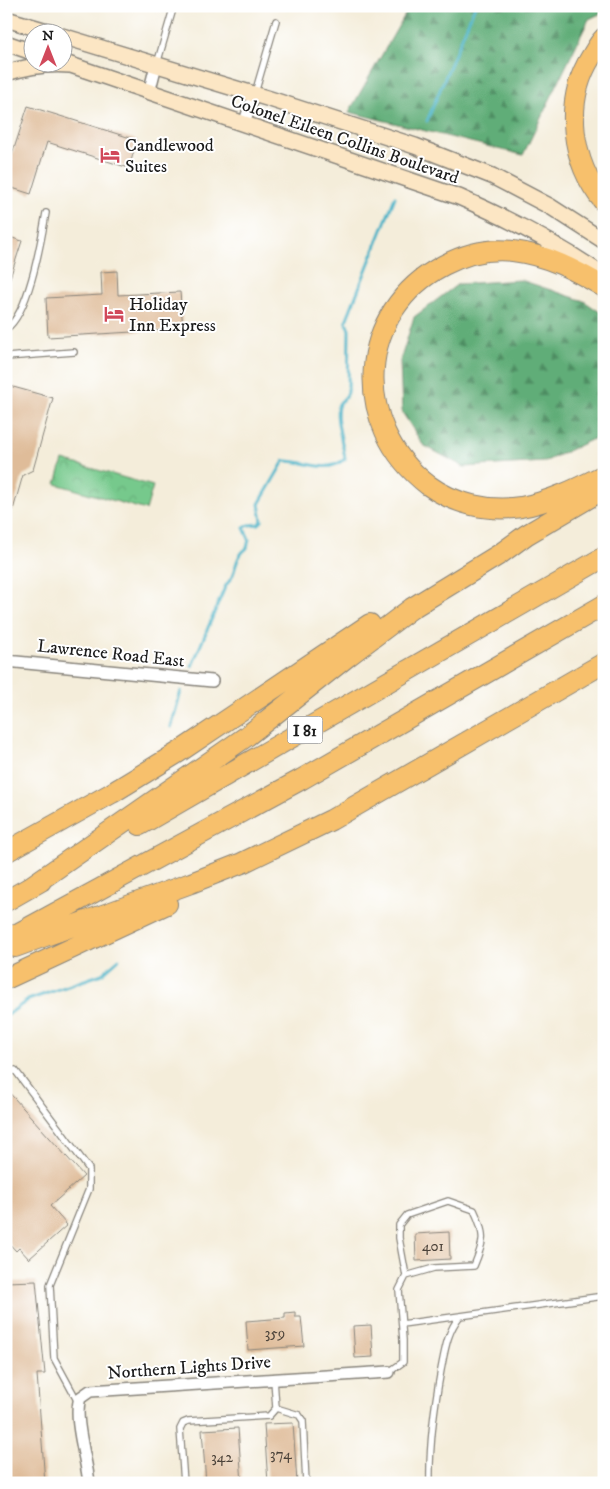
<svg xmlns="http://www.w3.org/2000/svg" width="610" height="1489" font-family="'IM FELL DW Pica',serif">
<defs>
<pattern id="forest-firs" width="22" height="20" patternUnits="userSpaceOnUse" patternTransform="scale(1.25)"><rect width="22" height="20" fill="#60ad78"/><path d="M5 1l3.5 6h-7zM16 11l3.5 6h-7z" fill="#4e8c62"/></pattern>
<pattern id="park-crowns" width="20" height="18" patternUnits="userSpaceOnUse" patternTransform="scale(1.25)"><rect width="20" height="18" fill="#76c98c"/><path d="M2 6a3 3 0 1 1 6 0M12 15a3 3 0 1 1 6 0" fill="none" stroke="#66ac78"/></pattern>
</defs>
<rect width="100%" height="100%" fill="#fff"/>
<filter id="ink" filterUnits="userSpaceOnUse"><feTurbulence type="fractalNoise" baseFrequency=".02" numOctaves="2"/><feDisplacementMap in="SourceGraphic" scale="10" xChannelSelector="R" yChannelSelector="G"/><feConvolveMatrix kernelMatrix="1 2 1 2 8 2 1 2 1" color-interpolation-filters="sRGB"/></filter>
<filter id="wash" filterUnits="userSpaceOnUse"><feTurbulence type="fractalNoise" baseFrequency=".0096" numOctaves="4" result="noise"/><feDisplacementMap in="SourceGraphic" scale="20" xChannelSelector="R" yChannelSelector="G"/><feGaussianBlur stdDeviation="1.12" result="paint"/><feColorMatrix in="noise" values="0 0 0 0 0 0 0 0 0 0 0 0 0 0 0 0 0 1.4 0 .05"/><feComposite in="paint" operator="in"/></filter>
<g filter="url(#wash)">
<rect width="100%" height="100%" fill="#f4edda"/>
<!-- forest -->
<path fill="url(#forest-firs)" stroke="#3e644a" d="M410 6H604V12L589 19 523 155 349 112Z
M521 280 584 301 604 315V434L544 462 464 467 423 445 402 412 400 361 414 317 458 284Z"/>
<!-- park -->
<path fill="url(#park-crowns)" stroke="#497254" d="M63 460 153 486 146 510 56 484Z"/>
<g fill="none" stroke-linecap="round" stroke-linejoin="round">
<!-- stream -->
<path stroke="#49b3c7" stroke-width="3" d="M427 121 475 6
M192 666 225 587C227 584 230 580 232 577 237 565 236 556 247 548L249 539 244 528 249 525 259 524 262 521 259 504 284 461C300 460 321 470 334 465 338 464 342 461 345 459 344 446 333 415 339 404 342 399 347 398 348 392L349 330 346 321 395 197
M171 727 181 691
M6 1016 28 1000 102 974 119 959"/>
</g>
<g id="blocks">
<!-- building -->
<path fill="#dfbc99" d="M28 106 137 140 129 168 47 142 31 194 6 186V173Z
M6 236 22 241 8 284H6Z
M117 271 118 295 180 292 183 329 48 337 46 298 102 295 101 272Z
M6 385 53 398 33 470 23 475 13 510 6 508Z
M6 1089 84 1176 50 1206 67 1225 29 1259 19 1248 16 1251 6 1240Z
M449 1232 450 1259 416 1261 415 1234Z
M36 1281 45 1374H37L45 1483H6V1282Z
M295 1312V1317H301L304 1346 248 1350 246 1321 285 1318V1313Z
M371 1325 373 1357 355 1358 353 1326Z
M293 1423 297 1483H268L264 1424Z
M238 1428 242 1483H206L202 1430Z"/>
</g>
</g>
<g filter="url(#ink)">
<use href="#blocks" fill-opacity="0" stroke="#88847b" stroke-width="1"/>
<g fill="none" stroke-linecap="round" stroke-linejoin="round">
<defs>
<path id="lane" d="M157 64 173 9 181 6
M255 93 276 21
M6 329C29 314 41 241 46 213
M6 357 74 352
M6 1074 15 1070 89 1169V1189L50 1285 54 1358 78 1402
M402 1324 604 1296
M389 1372 403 1362V1340L399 1290 406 1276 399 1238V1225L407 1215 448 1201 474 1210C486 1235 484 1242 474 1266L434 1268 406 1276
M276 1408 299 1415 303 1421 306 1483
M184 1483 180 1429 183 1423 188 1421 269 1416 276 1408 274 1379
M430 1483C429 1444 434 1408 441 1370 445 1350 447 1332 460 1316"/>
<path id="street" d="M149 93 156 65
M244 124 254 95
M6 661 212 681
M89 1483C87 1460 73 1418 80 1398L90 1391 389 1372"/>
<path id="secondary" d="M6 19 50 32
M62 36 270 99 415 146 492 176 551 207 604 241
M6 43 32 52
M62 62 459 197C509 219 558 244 604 276
M6 73C28 66 48 63 70 65"/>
<path id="highway" d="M604 38C598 44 595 51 591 57 563 102 571 162 604 202
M602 476C576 489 549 502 521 507 488 512 454 504 428 485 350 425 356 311 444 265 465 254 489 248 513 251 547 255 575 270 604 287
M140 825 604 557
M6 852 112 793 179 752 370 624
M30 887 247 736 347 657 412 608 500 554 526 535 604 489
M6 901 41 881
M6 940 302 779 604 605
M15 947 191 883 242 863 331 820 604 663
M6 979 167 904"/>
</defs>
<!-- lane casing -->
<use href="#lane" stroke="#88847b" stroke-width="8"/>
<!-- street casing -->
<use href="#street" stroke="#88847b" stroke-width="14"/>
<!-- secondary casing -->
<use href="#secondary" stroke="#88847b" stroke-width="18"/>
<!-- highway casing -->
<use href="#highway" stroke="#88847b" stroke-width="22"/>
<!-- lane -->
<use href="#lane" stroke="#fff" stroke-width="5.5"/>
<!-- street -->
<use href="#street" stroke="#fff" stroke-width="11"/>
<!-- secondary -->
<use href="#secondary" stroke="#fce6c4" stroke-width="15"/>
<!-- highway -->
<use href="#highway" stroke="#f7c06c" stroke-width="20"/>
</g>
</g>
<!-- icons -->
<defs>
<symbol id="hotel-bare" viewBox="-9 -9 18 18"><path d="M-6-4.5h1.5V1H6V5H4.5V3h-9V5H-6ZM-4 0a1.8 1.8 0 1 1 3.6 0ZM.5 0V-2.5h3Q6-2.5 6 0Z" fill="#d1495b" stroke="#fff" stroke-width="2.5" paint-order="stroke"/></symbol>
</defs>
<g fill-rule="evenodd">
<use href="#hotel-bare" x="96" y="141" width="28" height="28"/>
<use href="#hotel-bare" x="100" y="300" width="28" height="28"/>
</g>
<g text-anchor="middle" stroke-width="4" stroke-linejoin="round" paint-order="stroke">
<!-- number labels -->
<g font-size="15" fill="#4d443b">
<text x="433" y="1251">401</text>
<text x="275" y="1338">359</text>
<text x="281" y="1459">374</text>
<text x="222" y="1462">342</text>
</g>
<!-- shield labels -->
<rect fill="#fff" stroke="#606060" stroke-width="1" x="287.5" y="716.5" width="35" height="27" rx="4"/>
<g font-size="16" font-weight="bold" fill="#1c1c1c">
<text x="305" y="736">I 81</text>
</g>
<!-- street labels -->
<g font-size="18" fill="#1c1c1c" stroke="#fff">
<text transform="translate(345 139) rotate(19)" y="6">Colonel Eileen Collins Boulevard</text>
<text transform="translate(111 653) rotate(6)" y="6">Lawrence Road East</text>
<text transform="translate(189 1367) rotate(-4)" y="6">Northern Lights Drive</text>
</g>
<!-- poi labels -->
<g font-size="18" fill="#1c1c1c" stroke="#fff" text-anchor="start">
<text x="125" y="151">Candlewood<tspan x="125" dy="21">Suites</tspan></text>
<text x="129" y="310">Holiday<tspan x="129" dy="21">Inn Express</tspan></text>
</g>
</g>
<!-- margin -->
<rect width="610" height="1489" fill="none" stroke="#fff" stroke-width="25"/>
<!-- north arrow -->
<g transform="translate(48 48)"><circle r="24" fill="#ffffff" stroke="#a4a4a4"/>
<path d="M0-4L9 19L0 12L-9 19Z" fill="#d1495b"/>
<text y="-8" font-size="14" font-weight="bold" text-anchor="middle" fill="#1c1c1c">N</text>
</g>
</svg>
